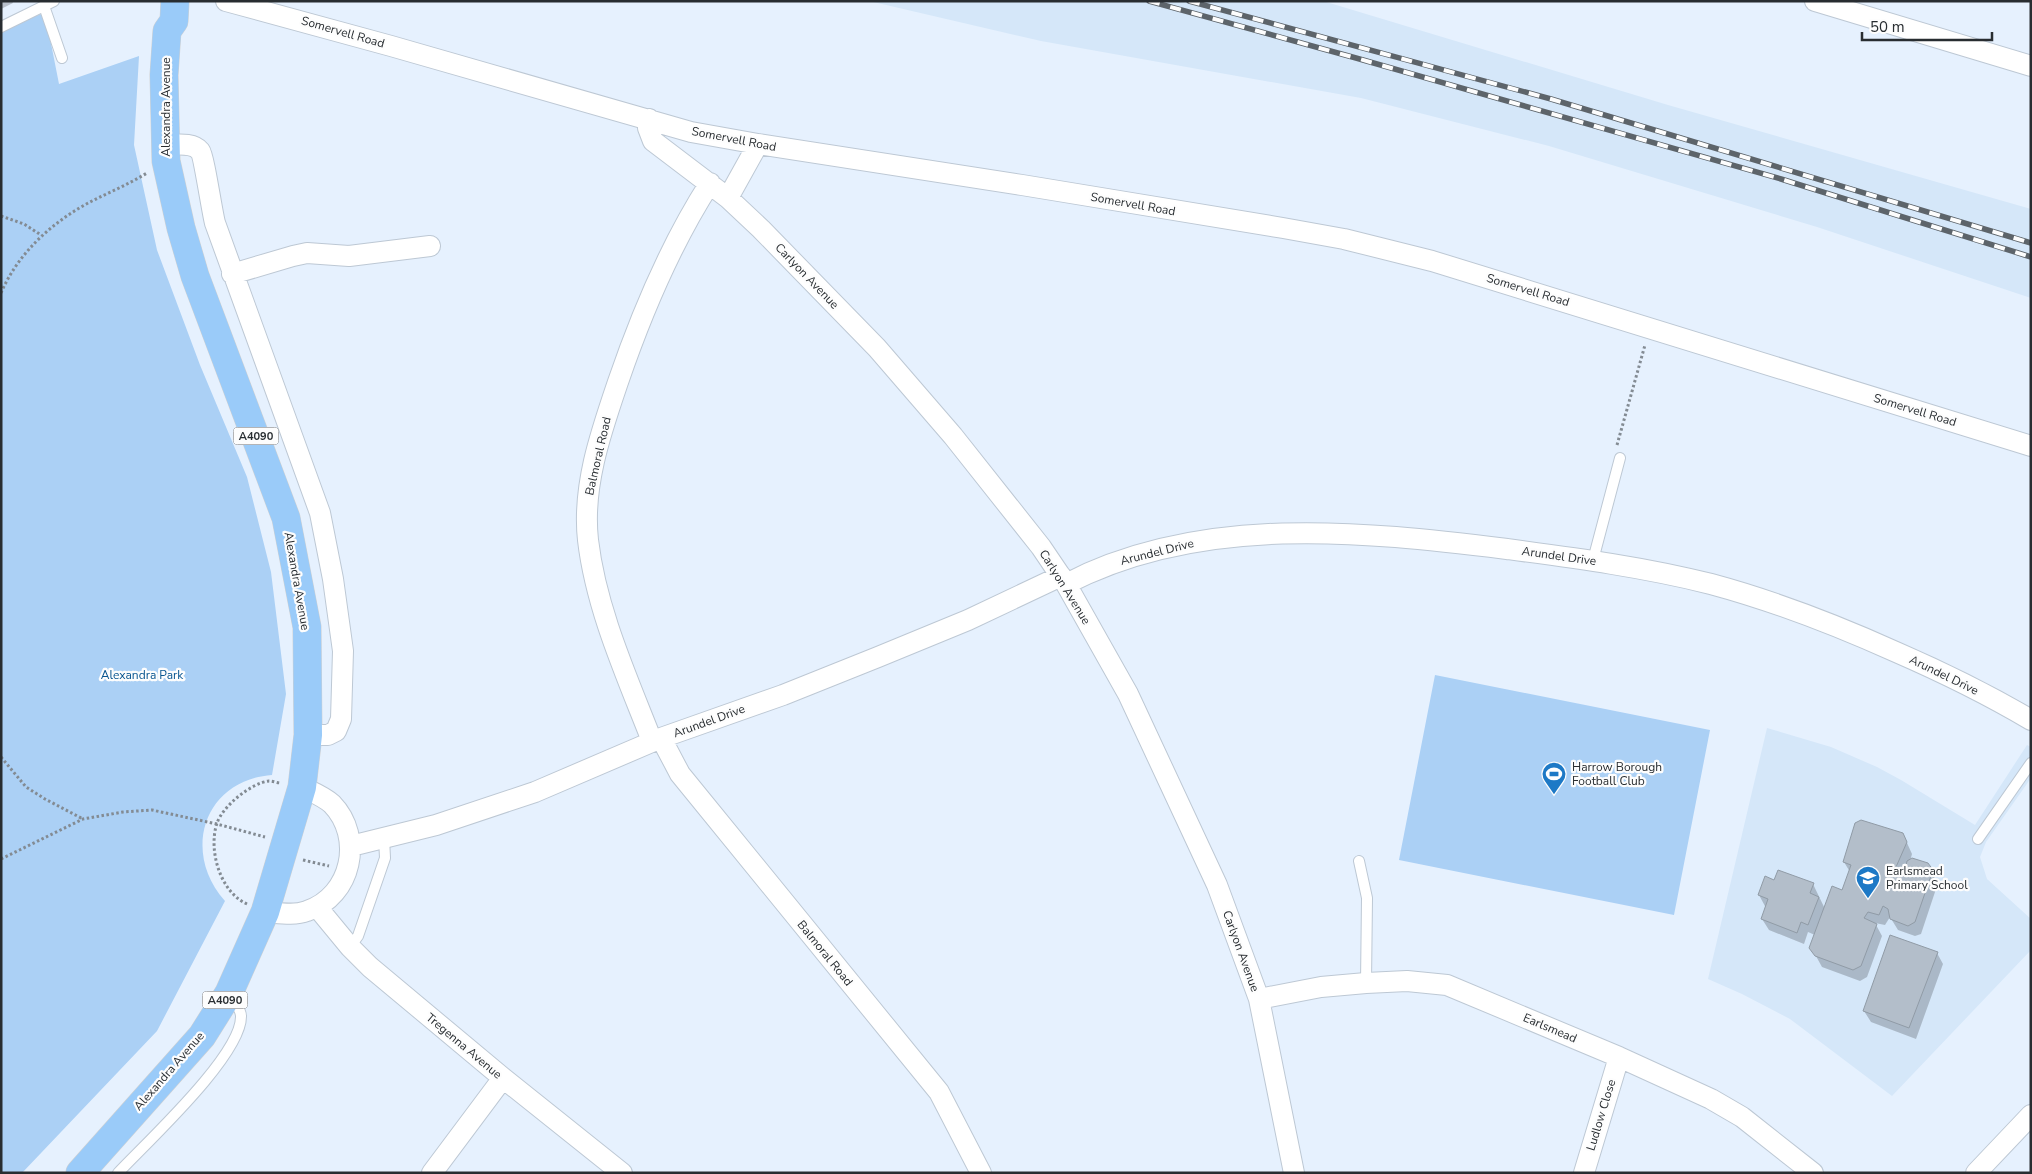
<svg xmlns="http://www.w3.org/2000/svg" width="2032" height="1174" font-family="'Nunito Sans',sans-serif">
<rect width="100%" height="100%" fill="#e6f1fe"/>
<!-- built -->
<path fill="#d5e7f9" d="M869 1H1323L1668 105 2031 209V298L1817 227 1549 146 1361 98 1041 41Z
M1767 728 1831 747 1877 767 1901 780 1975 825 2027 745 2031 747V778L1986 842 1980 857 1987 879 2031 919V950L1892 1096 1790 1019 1742 994 1708 979Z"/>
<!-- green -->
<path fill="#abd0f5" d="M45 13 59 84 139 56 134 145 157 250 200 365 247 477 271 572 286 694 272 775C204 780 181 852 225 901L157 1031 22 1173H1V36L5 26Z
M1435 675 1710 730 1674 915 1399 860Z"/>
<!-- shadow -->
<path fill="#0003" d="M1 1H12L13 3 1 9Z
M1903 834 1912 854 1910 861 1927 864 1938 883 1921 934 1915 936 1898 930 1890 917 1885 925 1875 923 1882 936 1867 977 1860 981 1822 967 1811 947 1815 935 1808 932 1804 944 1769 930 1762 919 1766 908 1759 895 1775 881 1813 884 1825 909 1842 892 1850 872 1844 862Z
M1937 953 1943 964 1916 1039 1871 1022 1864 1011Z"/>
<!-- building -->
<path fill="#b3beca" stroke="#909ba6" d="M1861 820 1903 833 1907 842 1896 867 1898 873 1905 870 1907 861 1912 858 1928 863 1933 870 1915 922 1908 926 1890 919 1888 909 1883 906 1879 915 1868 912 1864 918 1877 924 1861 966 1853 970 1815 956 1809 948 1832 886 1842 890 1851 865 1843 862 1855 823Z
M1778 870 1814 883 1810 893 1819 897 1808 925 1801 922 1797 933 1761 919 1768 899 1758 895 1765 876 1774 880Z
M1890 935 1938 952 1909 1028 1863 1011Z"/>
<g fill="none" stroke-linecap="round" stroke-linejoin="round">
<defs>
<path id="lane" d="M44 6 62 58
M1 27 54 1
M1593 560 1620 458
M1978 839 2031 763
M1359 861 1367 898 1366 983
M350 947 358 936 385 858 384 838
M118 1173C146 1143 242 1055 241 1016 241 1009 234 1002 231 996"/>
<path id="street" d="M226 1 391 46 691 132 758 144 1022 185 1283 228 1344 239 1432 261 2031 446
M1815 1 2031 66
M649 119 648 128 653 141 728 198 761 229 877 348 953 436 1041 547 1066 584 1128 694 1217 885 1259 999 1294 1173
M166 145C176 145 193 142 200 151 204 156 212 212 215 223L320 513 333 579 343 651 341 719 336 731 328 735H308
M728 198 758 144
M232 274 293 256 307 253 349 256 430 246
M1066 584C1200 514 1362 531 1507 549 1575 558 1644 567 1711 584 1774 601 1836 625 1896 652 1942 672 1987 694 2031 720
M661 738 680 774 939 1092 981 1173
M652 741C627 677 596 609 588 540 582 486 601 432 618 382 642 312 670 245 710 183
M351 846 436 825 535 792 661 738 783 695 878 657 968 620 1061 576
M317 907 350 947 370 967 503 1078 622 1173
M265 912C279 913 294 916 307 911 352 896 364 837 332 804 323 796 312 792 302 787
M1259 999 1321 987 1366 983 1407 981 1447 985 1619 1057 1711 1099 1742 1117 1813 1173
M432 1173 503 1078
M1584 1173 1619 1057
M1976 1173 2031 1115"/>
<path id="primary" d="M80 1173 202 1036 229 993 265 912 302 787 308 735 307 627 286 518 195 276 181 228 166 161 164 75 167 31 174 21 175 1"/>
</defs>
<!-- lane casing -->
<use href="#lane" stroke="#bdc8d4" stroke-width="12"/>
<!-- street casing -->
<use href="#street" stroke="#bdc8d4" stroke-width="22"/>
<!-- primary casing -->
<use href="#primary" stroke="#d0d1d2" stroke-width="29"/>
<!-- path -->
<path stroke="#838b93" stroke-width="3" stroke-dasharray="2.5 2.5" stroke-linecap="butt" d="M1 216 24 224 41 235
M1 293C18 253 53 221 92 201 110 192 129 184 147 173
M1617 445 1645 345
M1 757 26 787 45 799 83 819
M1 859 83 819 123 812 152 810 217 824 265 837
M303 860 329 866
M247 904C220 892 208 850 217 823 223 806 251 783 269 781 273 781 277 783 281 783"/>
<!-- lane -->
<use href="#lane" stroke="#fff" stroke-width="10"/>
<!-- street -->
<use href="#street" stroke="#fff" stroke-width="20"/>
<!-- primary -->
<use href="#primary" stroke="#9acbf9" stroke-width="28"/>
<defs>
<path id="rail" d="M1149 1 1356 58 1781 179 2031 257
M1189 1 1551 99 2031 243"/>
</defs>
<!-- rail casing -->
<use href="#rail" stroke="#5d646a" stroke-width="5.5"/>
<!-- rail -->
<use href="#rail" stroke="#fdfdfd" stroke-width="4" stroke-dasharray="11" stroke-linecap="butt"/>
</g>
<!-- icons -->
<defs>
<symbol id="stadium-pin" viewBox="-11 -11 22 30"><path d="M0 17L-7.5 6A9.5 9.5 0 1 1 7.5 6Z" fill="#1d79c6" stroke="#fdfdfd"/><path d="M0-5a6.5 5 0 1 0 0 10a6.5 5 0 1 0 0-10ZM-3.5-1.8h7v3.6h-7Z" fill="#fff"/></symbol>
<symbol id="school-pin" viewBox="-11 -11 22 30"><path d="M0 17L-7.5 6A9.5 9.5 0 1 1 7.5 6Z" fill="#1d79c6" stroke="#fdfdfd"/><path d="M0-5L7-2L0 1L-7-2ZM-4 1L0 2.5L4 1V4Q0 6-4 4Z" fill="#fff"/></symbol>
</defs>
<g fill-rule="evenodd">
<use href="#stadium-pin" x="1540" y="760" width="28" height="38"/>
<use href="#school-pin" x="1854" y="864" width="28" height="38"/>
</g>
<g text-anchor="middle" stroke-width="4.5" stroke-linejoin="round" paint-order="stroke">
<!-- shield labels -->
<g fill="#fdfdfd" stroke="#686b6e" stroke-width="1">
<rect x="233.5" y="427.5" width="45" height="17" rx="4"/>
<rect x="202.5" y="991.5" width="45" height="17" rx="4"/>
</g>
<g font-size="11" font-weight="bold" fill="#282d31">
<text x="256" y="440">A4090</text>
<text x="225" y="1004">A4090</text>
</g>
<!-- street labels -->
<g font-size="12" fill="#282d31" stroke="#fdfdfd">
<text transform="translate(343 32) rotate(16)" y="4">Somervell Road</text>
<text transform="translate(166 107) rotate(-90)" y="4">Alexandra Avenue</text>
<text transform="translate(734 139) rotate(11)" y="4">Somervell Road</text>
<text transform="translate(1133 204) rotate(10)" y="4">Somervell Road</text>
<text transform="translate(807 276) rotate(46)" y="4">Carlyon Avenue</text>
<text transform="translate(1528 290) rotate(17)" y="4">Somervell Road</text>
<text transform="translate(1915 410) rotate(17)" y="4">Somervell Road</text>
<text transform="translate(598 456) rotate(-77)" y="4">Balmoral Road</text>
<text transform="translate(1157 552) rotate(-14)" y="4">Arundel Drive</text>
<text transform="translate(1559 556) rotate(8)" y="4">Arundel Drive</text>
<text transform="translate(297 581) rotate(80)" y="4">Alexandra Avenue</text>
<text transform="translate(1065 587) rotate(58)" y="4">Carlyon Avenue</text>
<text transform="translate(1944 675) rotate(26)" y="4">Arundel Drive</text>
<text transform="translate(709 721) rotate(-20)" y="4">Arundel Drive</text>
<text transform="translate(1241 951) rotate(70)" y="4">Carlyon Avenue</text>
<text transform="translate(825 953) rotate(51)" y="4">Balmoral Road</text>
<text transform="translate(1550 1028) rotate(23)" y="4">Earlsmead</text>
<text transform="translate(464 1046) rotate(40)" y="4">Tregenna Avenue</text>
<text transform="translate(169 1071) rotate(-49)" y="4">Alexandra Avenue</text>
<text transform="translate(1601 1115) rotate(-73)" y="4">Ludlow Close</text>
</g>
<!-- park labels -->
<g font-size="12" fill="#085590" stroke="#fdfdfd">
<text x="142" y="679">Alexandra Park</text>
</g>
<!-- poi labels -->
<g font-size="12" fill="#282d31" stroke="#fdfdfd" text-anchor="start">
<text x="1572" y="771">Harrow Borough<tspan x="1572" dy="14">Football Club</tspan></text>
<text x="1886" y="875">Earlsmead<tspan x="1886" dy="14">Primary School</tspan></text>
</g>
</g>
<!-- border -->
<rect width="2032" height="1174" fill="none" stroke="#282d31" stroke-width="5"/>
<!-- scale -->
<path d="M1862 32v8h130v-8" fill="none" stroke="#282d31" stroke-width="2.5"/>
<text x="1870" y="32" font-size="15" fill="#282d31" stroke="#fdfdfd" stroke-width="4" paint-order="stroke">50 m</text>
</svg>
